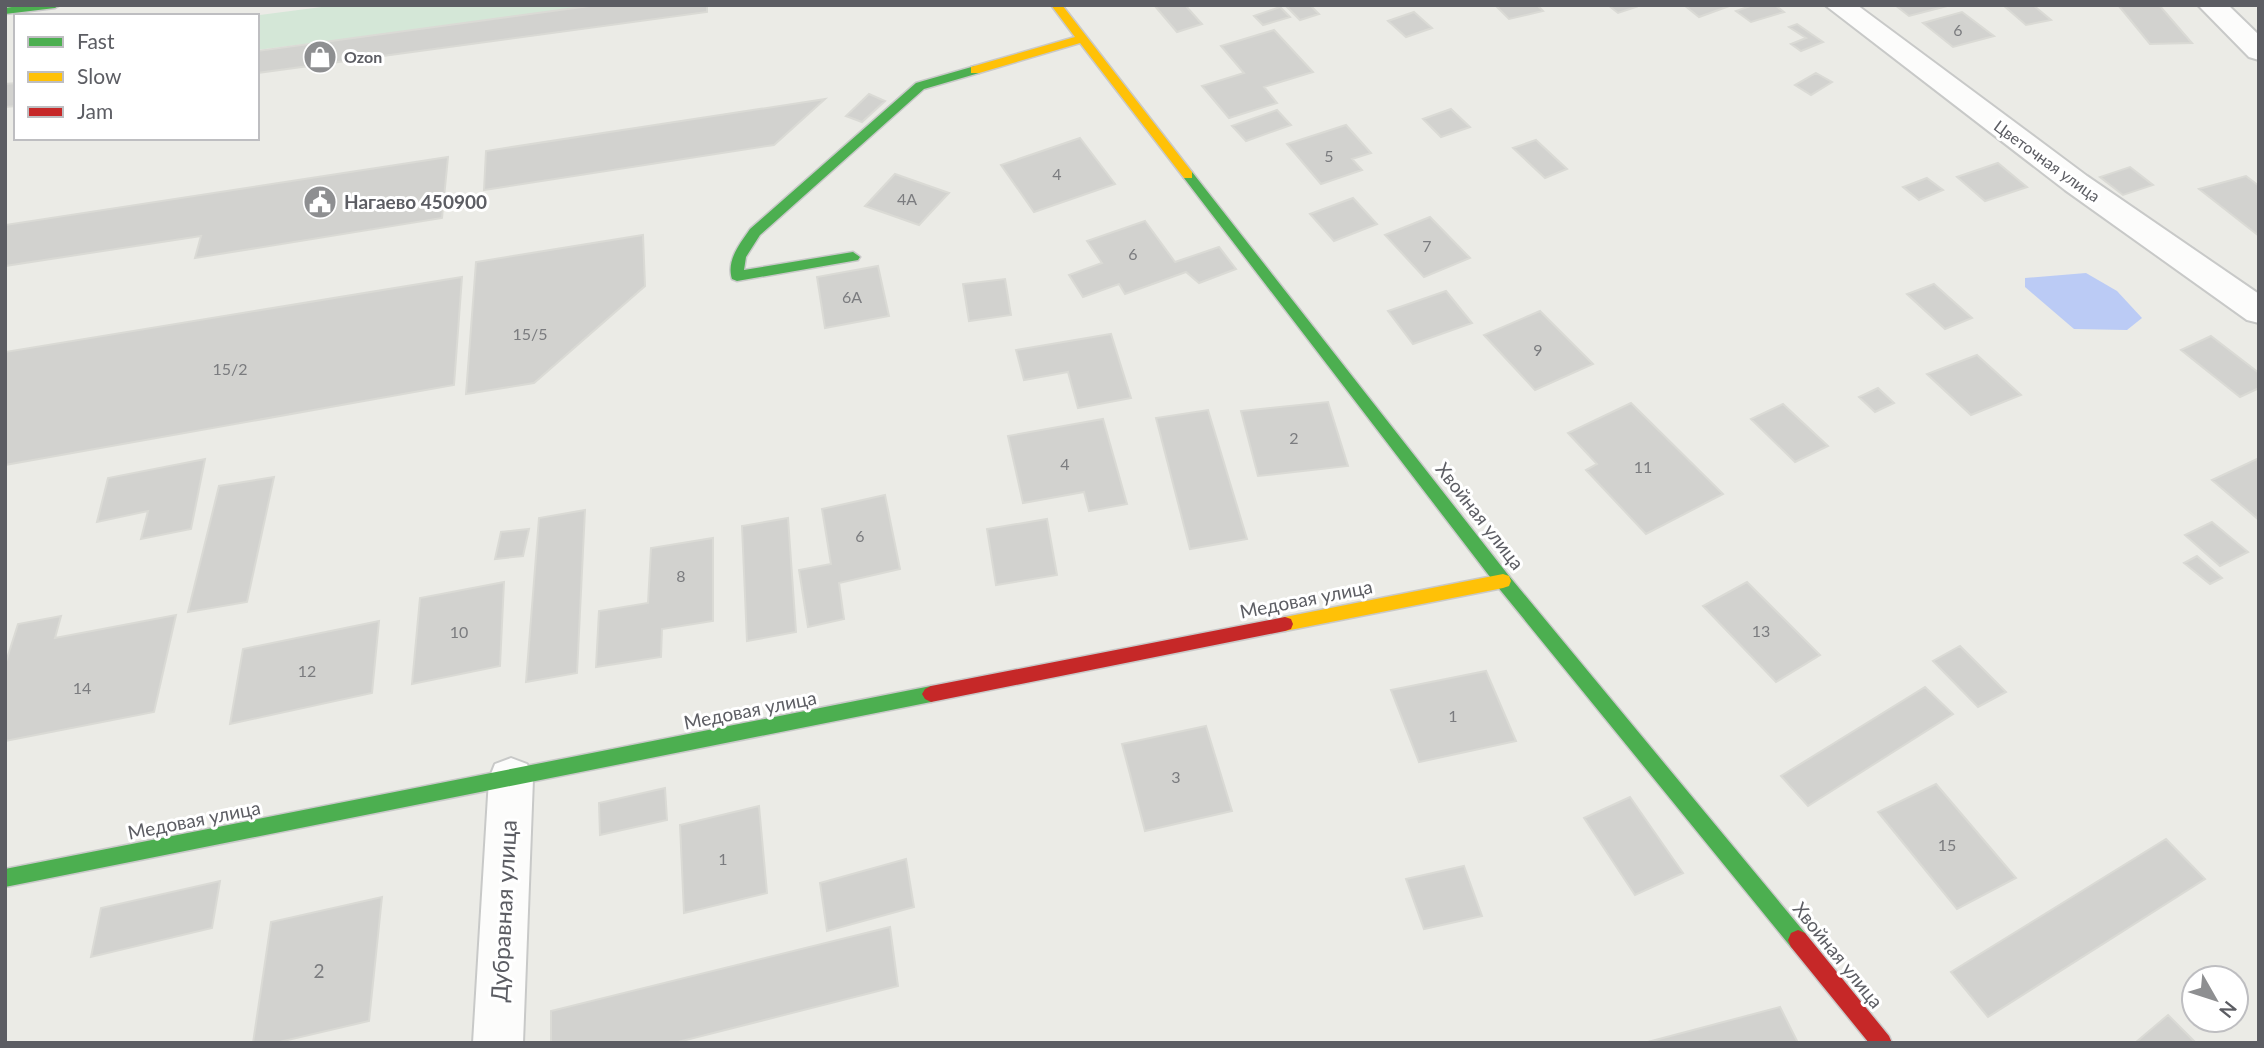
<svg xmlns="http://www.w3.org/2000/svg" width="2264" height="1048" font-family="Lato,sans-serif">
<rect width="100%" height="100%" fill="#ebebe6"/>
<!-- green -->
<path fill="#d4e7d7" d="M337 5H613L257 50V16H252Z"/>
<!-- water -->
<path fill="#bbcbf5" d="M2086 273 2117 291 2142 318 2127 330 2074 329 2025 287V278Z"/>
<!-- building -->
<path fill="#d2d2cf" stroke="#dadad5" stroke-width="2" d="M597 5H707V12L257 73V51Z
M1154 5H1185L1202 24 1177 32Z
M1285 5H1310L1319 14 1300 20Z
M1495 5H1537L1543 11 1509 19Z
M1608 5H1633L1636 7 1618 13Z
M1684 5H1732L1699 17Z
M1753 5H1775L1784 12 1751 22 1736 11Z
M1895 5H1951L1909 16Z
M2003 5H2033L2051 20 2026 25Z
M2118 5H2159L2192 43 2150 44Z
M1280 7 1290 17 1263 25 1254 16Z
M1414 12 1432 28 1406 37 1388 21Z
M1962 12 1994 36 1953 47 1923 23Z
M1797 24 1823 42 1801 51 1791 44 1806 38 1789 27Z
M1274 30 1313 72 1264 87 1277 103 1229 118 1202 86 1244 73 1221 46Z
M1816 73 1832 82 1811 95 1795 85Z
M16 83V106L5 107V84Z
M869 94 885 101 862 122 846 116Z
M825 99 774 145 484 190 486 151Z
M1451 109 1470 127 1441 137 1423 119Z
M1277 110 1291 125 1246 141 1232 126Z
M1346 125 1371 153 1352 159 1362 170 1321 184 1287 144Z
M1080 138 1115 184 1034 212 1001 165Z
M1536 140 1567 169 1545 178 1513 148Z
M448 157 442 218 195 258 201 236 5 266V225Z
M1998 163 2027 187 1985 201 1957 177Z
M2130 167 2153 185 2123 195 2100 177Z
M895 174 949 193 919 225 865 206Z
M2246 176 2259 186V236L2199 189Z
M1927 178 1943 190 1919 200 1903 187Z
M1353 198 1377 224 1334 241 1310 214Z
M1430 217 1470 258 1424 277 1385 235Z
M1145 221 1175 262 1219 247 1236 269 1199 283 1186 272 1125 294 1119 284 1083 297 1069 275 1102 263 1087 241Z
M643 235 645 286 534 383 466 394 476 262Z
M878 266 889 316 825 328 817 277Z
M462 277 454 385 5 465V352Z
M1005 279 1011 315 969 321 963 284Z
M1934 284 1972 318 1945 329 1907 294Z
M1446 291 1472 323 1413 344 1388 311Z
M1540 311 1593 364 1535 390 1484 335Z
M1111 334 1131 398 1078 408 1068 372 1024 380 1016 350Z
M2211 336 2259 373V388L2240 397 2181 350Z
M1977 355 2021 395 1971 415 1927 374Z
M1878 388 1894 403 1875 412 1859 397Z
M1328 402 1348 466 1258 476 1241 411Z
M1631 403 1723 494 1646 534 1586 470 1597 464 1568 433Z
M1783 404 1828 446 1795 462 1751 419Z
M1208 410 1247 539 1190 549 1156 418Z
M1103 419 1127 504 1089 511 1084 492 1023 503 1008 436Z
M2259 458V520L2212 480Z
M205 459 191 529 141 539 148 511 97 522 108 478Z
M274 477 247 602 188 612 219 486Z
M885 495 900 569 839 583 844 619 808 627 799 570 831 564 822 509Z
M585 510 577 673 526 682 539 518Z
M788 518 796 632 747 641 742 526Z
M1047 519 1057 575 996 585 987 529Z
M2212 522 2248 552 2220 566 2185 535Z
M529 529 523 556 495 559 501 532Z
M713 538V621L662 629 661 657 596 667 599 611 648 603 651 548Z
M2197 556 2222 578 2210 584 2184 563Z
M504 582 500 666 412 684 420 598Z
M1747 582 1820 655 1776 682 1703 606Z
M176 615 154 712 5 741V665L18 624 61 616 55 638Z
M379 621 372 693 230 724 243 649Z
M1960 646 2006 692 1978 707 1933 661Z
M1486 671 1516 741 1419 762 1391 690Z
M1925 687 1953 714 1808 806 1781 776Z
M1206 726 1232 811 1145 831 1122 744Z
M1936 784 2016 878 1957 909 1878 812Z
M665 788 667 820 600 835 599 803Z
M1630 797 1683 873 1635 895 1584 818Z
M759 806 767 893 684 913 680 825Z
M2166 839 2205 879 1988 1017 1951 972Z
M906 859 914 907 827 931 820 883Z
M1464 866 1482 916 1424 929 1406 879Z
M220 881 212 928 91 957 101 908Z
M382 897 369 1021 275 1043H253L271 922Z
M890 927 898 986 674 1043H551V1011Z
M1780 1007 1798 1043H1644Z
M2168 1015 2196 1043H2135Z"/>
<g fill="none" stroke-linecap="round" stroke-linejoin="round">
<defs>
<path id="street" d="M1825 5H1857L2087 176 2259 294V323L2247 320 2065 190Z
M2198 5H2228L2259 35V60L2249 57Z
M511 758 527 764 533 779 523 1043H473L489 779 495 764Z"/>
<path id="fast" d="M25 5H60L55 8 5 14V8Z
M975 66 981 70 979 73 924 89 760 235 746 257 744 270 853 252 860 257 858 260 737 281 732 279C726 260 740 244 750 229L916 83Z
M1188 171 1192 172 1509 576 1805 933 1808 940 1805 947 1798 950 1791 947 1497 586 1184 178V172Z
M931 686 937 689 940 694 937 699 931 702 5 887V869Z"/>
<path id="slow" d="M1051 5H1062L1192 172V178H1184L1080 43 979 73H971V67L1075 37Z
M1503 574 1509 576 1511 581 1509 586 1503 588 1285 631 1279 629 1277 624 1279 619 1285 617Z"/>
<path id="jam" d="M1285 617 1291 619 1293 624 1291 629 1285 631 931 702 925 699 922 694 925 689 931 686Z
M1798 930 1805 933 1889 1036 1892 1043H1869L1791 947 1788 940 1791 933Z"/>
</defs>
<!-- street casing -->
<use href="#street" stroke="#c8c9c8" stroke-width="4"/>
<!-- fast casing -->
<use href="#fast" stroke="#c9c9c9" stroke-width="3"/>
<!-- slow casing -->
<use href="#slow" stroke="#c9c9c9" stroke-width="3"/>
<!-- jam casing -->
<use href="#jam" stroke="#c9c9c9" stroke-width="3"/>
<!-- street -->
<use href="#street" fill="#fcfcfb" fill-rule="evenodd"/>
<!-- fast -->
<use href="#fast" fill="#4caf50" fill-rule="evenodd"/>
<!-- slow -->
<use href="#slow" fill="#ffc107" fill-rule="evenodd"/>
<!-- jam -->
<use href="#jam" fill="#c62828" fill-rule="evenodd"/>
</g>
<!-- icons -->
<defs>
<symbol id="shop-disc" viewBox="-11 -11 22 22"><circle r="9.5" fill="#8e8f91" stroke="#fff"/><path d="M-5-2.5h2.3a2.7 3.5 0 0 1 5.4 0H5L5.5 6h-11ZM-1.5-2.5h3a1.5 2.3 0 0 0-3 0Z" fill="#fff"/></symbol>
<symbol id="civic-disc" viewBox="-11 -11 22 22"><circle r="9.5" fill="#8e8f91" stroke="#fff"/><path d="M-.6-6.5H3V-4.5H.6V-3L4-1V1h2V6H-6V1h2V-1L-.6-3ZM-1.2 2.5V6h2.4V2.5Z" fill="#fff"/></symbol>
</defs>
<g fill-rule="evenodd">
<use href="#shop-disc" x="301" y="38" width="38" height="38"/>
<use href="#civic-disc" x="301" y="183" width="38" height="38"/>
</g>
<g text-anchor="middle" stroke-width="6" stroke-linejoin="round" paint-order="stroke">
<!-- number labels -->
<g font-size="16" fill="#7b7c7f">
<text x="1958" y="36">6</text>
<text x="1329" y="162">5</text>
<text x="1057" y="180">4</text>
<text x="907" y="205">4А</text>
<text x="1427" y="252">7</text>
<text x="1133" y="260">6</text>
<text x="852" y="303">6А</text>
<text x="530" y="340">15/5</text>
<text x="1538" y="356">9</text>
<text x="230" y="375">15/2</text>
<text x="1294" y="444">2</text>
<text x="1065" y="470">4</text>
<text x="1643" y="473">11</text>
<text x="860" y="542">6</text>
<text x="681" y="582">8</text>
<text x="1761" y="637">13</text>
<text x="459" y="638">10</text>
<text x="307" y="677">12</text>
<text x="82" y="694">14</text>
<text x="1453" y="722">1</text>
<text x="1176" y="783">3</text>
<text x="1947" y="851">15</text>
<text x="723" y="865">1</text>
</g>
<!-- far-poi labels -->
<g font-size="16" font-weight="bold" fill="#5c5d63" stroke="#fff" text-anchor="start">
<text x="344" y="63">Ozon</text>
</g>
<!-- far-street labels -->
<g font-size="16" fill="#5c5d63" stroke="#fff">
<text transform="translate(2047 161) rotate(36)" y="6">Цветочная улица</text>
</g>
<!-- poi labels -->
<g font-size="19" font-weight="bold" fill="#5c5d63" stroke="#fff" text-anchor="start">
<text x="344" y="209">Нагаево 450900</text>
</g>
<!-- street labels -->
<g font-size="19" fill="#5c5d63" stroke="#fff">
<text transform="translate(1480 516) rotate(52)" y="7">Хвойная улица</text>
<text transform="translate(1306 599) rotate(-11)" y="7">Медовая улица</text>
<text transform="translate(750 710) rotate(-11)" y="7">Медовая улица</text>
<text transform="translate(194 820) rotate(-11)" y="7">Медовая улица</text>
<text transform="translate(1838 955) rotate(51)" y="7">Хвойная улица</text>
</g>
<!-- near-number labels -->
<g font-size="19" fill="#7b7c7f">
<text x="319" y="978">2</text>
</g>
<!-- near-street labels -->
<g font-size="23" fill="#5c5d63" stroke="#fff">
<text transform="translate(504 911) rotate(-87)" y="8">Дубравная улица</text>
</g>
</g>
<!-- border -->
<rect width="2264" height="1048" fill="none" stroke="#5c5d63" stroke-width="14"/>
<!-- legend -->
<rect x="14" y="14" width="245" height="126" fill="#ffffff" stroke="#bebec1" stroke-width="2"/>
<rect x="28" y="37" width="35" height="10" fill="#4caf50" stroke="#bebec1" stroke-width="2"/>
<text x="77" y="49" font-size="21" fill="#5c5d63">Fast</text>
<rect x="28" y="72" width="35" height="10" fill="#ffc107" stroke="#bebec1" stroke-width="2"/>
<text x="77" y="84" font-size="21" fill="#5c5d63">Slow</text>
<rect x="28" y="107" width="35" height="10" fill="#c62828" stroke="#bebec1" stroke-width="2"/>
<text x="77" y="119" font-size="21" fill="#5c5d63">Jam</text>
<!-- north arrow -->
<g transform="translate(2215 999) rotate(129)"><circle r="33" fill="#ffffff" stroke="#bebec1" stroke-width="2"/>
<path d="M0-5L12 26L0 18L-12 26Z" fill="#8e8f91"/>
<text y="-10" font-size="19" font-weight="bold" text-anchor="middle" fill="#5c5d63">N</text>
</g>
</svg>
